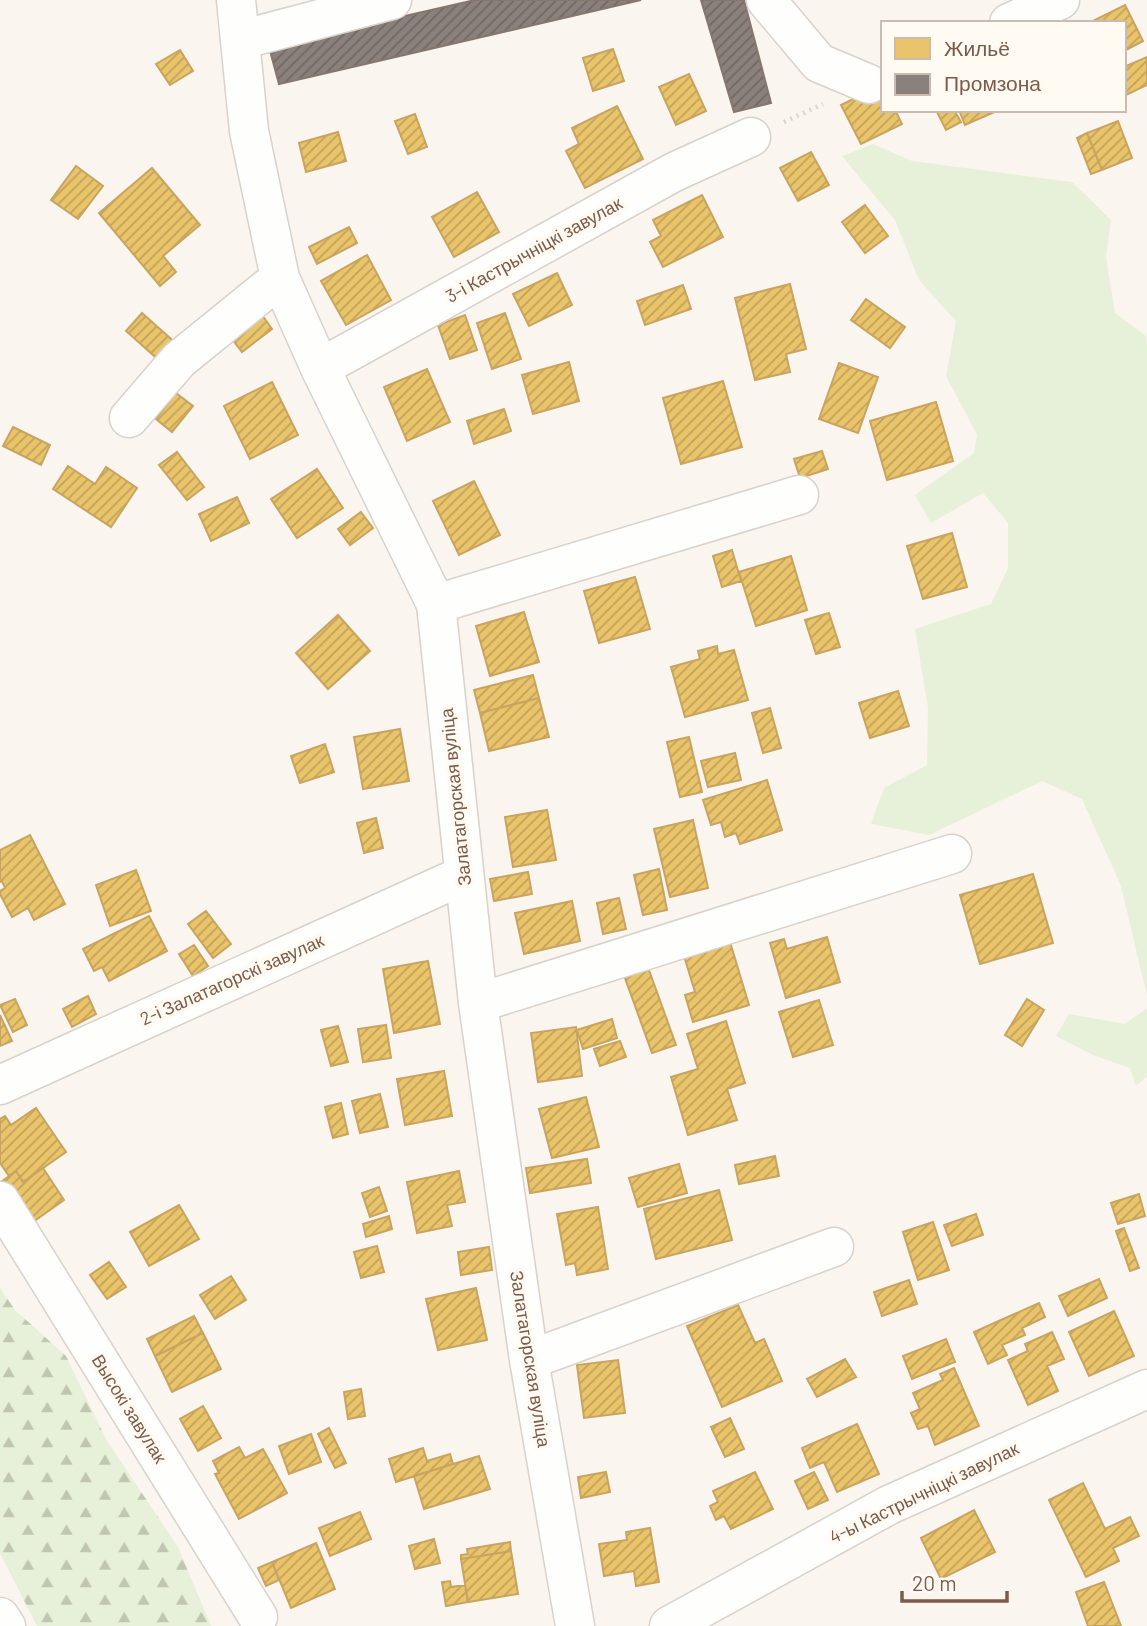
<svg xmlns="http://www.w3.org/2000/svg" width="1147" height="1626" font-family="Barlow,sans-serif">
<defs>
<pattern id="forest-firs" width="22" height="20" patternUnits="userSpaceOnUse" patternTransform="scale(1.75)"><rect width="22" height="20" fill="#e7f1d9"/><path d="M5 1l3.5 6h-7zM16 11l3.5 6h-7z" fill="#c0c6b2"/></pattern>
<pattern id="homes-hatch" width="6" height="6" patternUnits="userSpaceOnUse" patternTransform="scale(1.75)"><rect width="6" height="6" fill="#e9c46a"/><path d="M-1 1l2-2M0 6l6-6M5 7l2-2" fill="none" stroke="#c2a259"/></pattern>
<pattern id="industry-hatch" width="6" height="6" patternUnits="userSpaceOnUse" patternTransform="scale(1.75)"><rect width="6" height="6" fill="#8a817c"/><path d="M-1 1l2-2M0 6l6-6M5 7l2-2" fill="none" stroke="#716862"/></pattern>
</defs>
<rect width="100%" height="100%" fill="#faf5ee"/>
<!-- green -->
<path fill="#e7f1d9" d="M873 144 912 161 1072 182 1111 220 1106 257 1115 313 1146 336 1147 344V996L1121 886 1082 799 1042 781 929 835 871 824 884 788 927 765 928 708 915 629 991 604 1008 568V523L983 493 931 523 915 495 974 453 977 435 946 376 956 321 919 280 895 220 842 156Z
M1147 1008V1076L1136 1086 1130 1068 1093 1055 1056 1036 1069 1014 1125 1024Z"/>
<!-- forest -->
<path fill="url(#forest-firs)" d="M0 1288 15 1310 66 1356 107 1441 178 1547 211 1626H37L0 1553Z"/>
<!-- homes -->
<path fill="url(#homes-hatch)" stroke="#c8a460" stroke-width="2" d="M1125 5 1143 41 1124 51V23H1089Z
M613 49 624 81 593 91 583 58Z
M180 50 193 71 170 85 156 64Z
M1147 57V85L1124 96V67Z
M689 74 706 111 676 125 659 87Z
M882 85 883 110H895L902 124 861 144 841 105Z
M617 106 643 159 585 188 566 151 579 144 572 128Z
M936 110H954L961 122 946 130Z
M959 110H999L965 125Z
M415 114 427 147 408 154 395 121Z
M1118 121 1132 158 1102 170 1087 133Z
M338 132 346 161 306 172 299 143Z
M1087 133 1102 170 1091 174 1077 138Z
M811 152 829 185 798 201 780 168Z
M76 166 103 186 78 219 51 200Z
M152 168 200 225 163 256 176 272 160 286 99 213Z
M477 192 499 232 454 257 432 217Z
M702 195 723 237 663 267 650 242 661 236 653 220Z
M865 205 888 236 865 253 842 222Z
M349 227 357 243 317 264 309 247Z
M367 255 391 300 346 325 321 281Z
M557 273 572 305 529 326 513 294Z
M790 284 806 349 786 354 790 372 755 380 735 298Z
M683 285 691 309 645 325 637 301Z
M866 299 905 327 890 348 851 320Z
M260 312 272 329 242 352 229 335Z
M142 313 178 345 162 363 126 331Z
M505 313 521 359 492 369 477 323Z
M465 315 477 350 450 359 438 325Z
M569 362 579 401 533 414 522 375Z
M839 363 878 377 858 433 819 419Z
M427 369 450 422 407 441 384 387Z
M723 381 742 447 681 464 663 398Z
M272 382 298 435 250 459 224 406Z
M176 393 193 406 172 432 156 419Z
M936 402 953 461 887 480 870 421Z
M504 409 511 431 474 444 467 421Z
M13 427 50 445 41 465 3 446Z
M822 451 828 469 800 478 794 459Z
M177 452 204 487 187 500 159 465Z
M68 466 95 484 106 467 137 488 111 527 53 489Z
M317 469 343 508 297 538 271 499Z
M474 481 500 535 459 555 433 501Z
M237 497 249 523 211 541 199 514Z
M361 512 373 528 350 545 338 529Z
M952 533 967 587 923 599 907 546Z
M732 550 741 581 722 587 713 556Z
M791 556 807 610 756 626 739 572Z
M635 577 650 629 599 643 584 591Z
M524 612 539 662 490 676 476 626Z
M829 613 840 647 816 654 805 620Z
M338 615 370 651 328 689 296 653Z
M717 646 718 654 734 650 748 700 685 717 671 667 700 659 698 651Z
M533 675 539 698 480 713 474 690Z
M898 691 909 726 870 738 859 703Z
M539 698 549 737 489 751 480 713Z
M770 708 781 748 763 753 752 713Z
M400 729 409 781 363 789 354 737Z
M689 737 702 792 680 797 667 742Z
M325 744 334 772 300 783 291 756Z
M735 753 741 780 708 787 701 761Z
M767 780 782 830 740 844 736 833 725 837 721 822 711 825 703 800Z
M547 810 556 860 513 867 505 817Z
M376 818 383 848 364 853 357 823Z
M693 820 708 888 670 897 654 829Z
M30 835 65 904 34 920 28 908 12 917 0 894V891L5 888 2 881 0 882V850Z
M659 869 667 910 643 915 634 875Z
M136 870 151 911 110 926 96 885Z
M528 872 532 894 494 901 490 879Z
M1033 874 1053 943 980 964 960 895Z
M619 898 626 929 603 934 597 903Z
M572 901 580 941 524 954 515 913Z
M206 911 231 944 213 958 188 924Z
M149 916 167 951 109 981 102 967 94 971 83 949Z
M827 937 840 982 786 998 770 943 784 939 787 949Z
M730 942 749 1005 693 1022 685 995 695 992 684 956Z
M194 945 208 966 193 976 179 954Z
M645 959 676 1045 652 1053 621 967Z
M428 961 440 1024 394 1033 383 969Z
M88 996 96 1014 72 1027 63 1009Z
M15 999 27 1025 13 1032 0 1005Z
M1027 999 1044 1010 1022 1046 1005 1035Z
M819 1000 833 1045 793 1057 779 1012Z
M0 1015 12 1041 0 1046Z
M612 1019 617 1038 583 1049 577 1030Z
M726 1021 745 1083 727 1089 737 1120 688 1135 671 1077 698 1069 687 1034Z
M386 1025 391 1058 363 1062 358 1029Z
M338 1026 348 1062 331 1066 321 1030Z
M576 1027 582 1076 538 1082 531 1033Z
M620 1041 626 1057 600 1066 594 1049Z
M444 1071 452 1116 405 1125 397 1079Z
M380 1094 388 1127 360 1133 352 1101Z
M586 1097 599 1147 552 1158 539 1109Z
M341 1103 348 1134 333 1138 325 1107Z
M36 1108 66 1152 23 1182 16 1171 9 1176 0 1163V1119L5 1116 11 1125Z
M775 1156 779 1176 739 1184 735 1165Z
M587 1159 591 1183 530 1193 526 1168Z
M679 1164 687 1193 638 1207 629 1178Z
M43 1168 64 1200 30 1224 1 1182 16 1171 23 1182Z
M459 1171 465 1202 447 1205 452 1226 417 1233 407 1182Z
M379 1187 387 1211 370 1217 362 1193Z
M719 1190 732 1240 656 1259 644 1209Z
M1139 1194 1145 1216 1118 1224 1111 1203Z
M179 1205 199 1239 149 1266 130 1232Z
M598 1207 608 1269 577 1275 575 1263 566 1265 557 1214Z
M976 1214 983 1235 952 1246 944 1225Z
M389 1216 392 1229 366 1237 363 1224Z
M933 1222 949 1270 918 1280 903 1232Z
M1124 1228 1139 1268 1130 1271 1116 1231Z
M377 1246 384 1272 361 1278 354 1252Z
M489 1247 492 1270 461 1275 458 1252Z
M109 1262 126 1287 107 1299 90 1275Z
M231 1276 246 1300 215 1319 200 1295Z
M1099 1279 1107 1298 1068 1316 1059 1296Z
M909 1280 917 1304 882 1316 874 1292Z
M476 1288 487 1340 438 1350 426 1299Z
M1039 1303 1045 1317 1022 1328 1025 1335 1002 1345 1007 1355 988 1364 974 1332Z
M738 1305 755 1343 764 1339 782 1381 722 1407 687 1326Z
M1114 1311 1134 1356 1089 1376 1069 1332Z
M194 1316 203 1333 155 1356 147 1339Z
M1052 1332 1064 1359 1047 1366 1058 1391 1028 1405 1008 1360 1028 1351 1025 1344Z
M203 1333 221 1369 172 1392 155 1356Z
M946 1339 955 1362 912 1379 903 1356Z
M845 1359 856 1377 817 1397 807 1379Z
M618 1360 625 1413 584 1418 577 1365Z
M954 1368 979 1426 935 1445 928 1426 918 1429 911 1413 920 1409 913 1393 943 1380 940 1374Z
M361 1389 365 1416 348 1419 344 1392Z
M203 1406 221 1438 198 1451 180 1419Z
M730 1418 744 1449 725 1457 711 1427Z
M857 1424 879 1474 837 1492 824 1462 810 1468 802 1448Z
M329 1428 346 1463 335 1468 318 1434Z
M311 1434 321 1462 289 1474 279 1446Z
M239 1447 245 1458 263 1449 287 1493 239 1519 215 1474 219 1473 213 1461Z
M423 1448 427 1461 450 1454 453 1464 396 1482 389 1459Z
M479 1456 490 1489 424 1509 414 1476Z
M606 1472 610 1492 581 1498 578 1477Z
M755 1472 773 1509 731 1529 724 1516 716 1520 710 1506 718 1502 713 1491Z
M814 1472 828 1500 808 1509 795 1481Z
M1083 1483 1105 1529 1130 1517 1139 1536 1113 1548 1119 1561 1086 1577 1049 1500Z
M974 1510 995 1552 941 1579 921 1538Z
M360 1512 371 1539 330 1556 319 1528Z
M650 1528 659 1582 636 1586 634 1571 604 1576 599 1544 627 1540 626 1532Z
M434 1539 440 1563 415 1569 409 1546Z
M510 1542 511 1551 461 1559V1555L468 1554 467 1549Z
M316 1543 335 1589 291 1608 272 1562Z
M511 1551 518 1594 468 1602 461 1559Z
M272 1562 279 1580 266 1586 258 1568Z
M450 1581 451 1587 465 1585 468 1602 446 1606 442 1582Z
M1104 1582 1121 1626H1088L1076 1592Z"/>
<!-- industry -->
<path fill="url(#industry-hatch)" stroke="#86766d" stroke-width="2" d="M475 0H641L279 84 269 47Z
M701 0H744L771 103 734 112Z"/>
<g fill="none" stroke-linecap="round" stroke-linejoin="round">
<defs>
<path id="minor" d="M236 0 249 131 280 278 320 368 436 604 478 1003 529 1360 575 1626
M766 0 819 63 869 84
M1009 23 1060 0
M240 40 392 0
M320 368 674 172 751 137
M129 418 179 360 280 278
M436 604 799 495
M478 1003 952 854
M0 1085 464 875
M0 1201 258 1617
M529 1360 834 1247
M0 1617 6 1626
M669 1626 889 1505 1147 1389"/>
</defs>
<!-- minor casing -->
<use href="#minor" stroke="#d9d2cc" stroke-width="41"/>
<!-- path -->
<path stroke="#ddd4ce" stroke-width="4.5" stroke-dasharray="2 5" stroke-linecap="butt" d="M784 122 823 104"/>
<!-- minor -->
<use href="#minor" stroke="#fefefc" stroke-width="38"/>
</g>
<g text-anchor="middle" stroke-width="7" stroke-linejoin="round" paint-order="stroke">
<!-- street labels -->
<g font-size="18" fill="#7c5b4a" stroke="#fffaf2">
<text transform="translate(534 250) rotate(-29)" y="6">3-і Кастрычніцкі завулак</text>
<text transform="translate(456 797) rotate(-96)" y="6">Залатагорская вуліца</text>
<text transform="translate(232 980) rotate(-24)" y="6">2-і Залатагорскі завулак</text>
<text transform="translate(530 1359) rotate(81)" y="6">Залатагорская вуліца</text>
<text transform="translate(129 1409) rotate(58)" y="6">Высокі завулак</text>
<text transform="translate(924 1493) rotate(-26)" y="6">4-ы Кастрычніцкі завулак</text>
</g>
</g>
<!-- legend -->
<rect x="881" y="21" width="245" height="91" fill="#fffaf2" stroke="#cbbaaf" stroke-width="2"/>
<rect x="895" y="38" width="35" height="21" fill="#e9c46a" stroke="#cbbaaf" stroke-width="2"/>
<text x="944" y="56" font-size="21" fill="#7c5b4a">Жильё</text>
<rect x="895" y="74" width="35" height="21" fill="#8a817c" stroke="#cbbaaf" stroke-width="2"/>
<text x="944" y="91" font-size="21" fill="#7c5b4a">Промзона</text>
<!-- scale -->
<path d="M902 1591v10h105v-10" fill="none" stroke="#7c5b4a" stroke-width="3.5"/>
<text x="912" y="1591" font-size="21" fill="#7c5b4a" stroke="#fffaf2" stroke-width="5" paint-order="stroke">20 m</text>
</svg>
